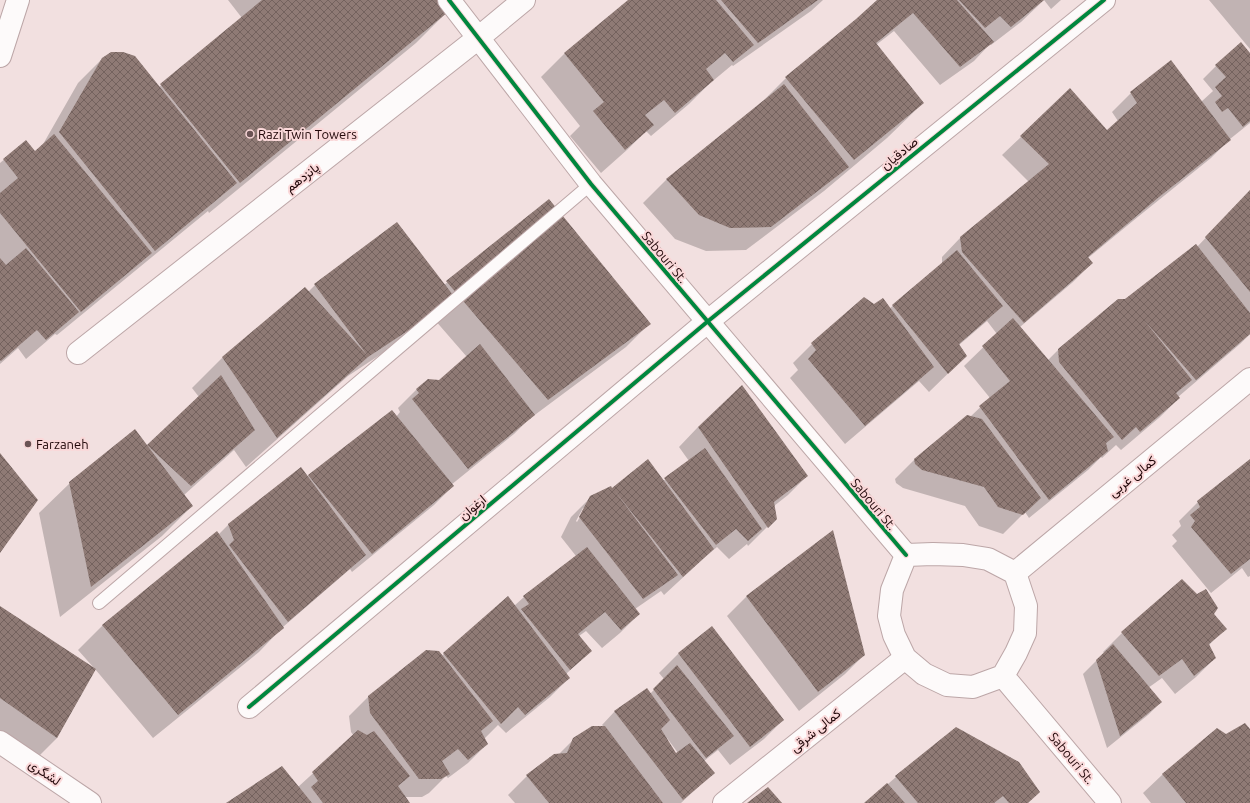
<svg xmlns="http://www.w3.org/2000/svg" width="1250" height="803" font-family="Ubuntu,Vazirmatn,sans-serif">
<defs>
<pattern id="building-cross-hatch" width="8" height="8" patternUnits="userSpaceOnUse"><rect width="8" height="8" fill="#8f7a75"/><path d="M0 0l8 8M0 8l8-8" fill="none" stroke="#74625e"/></pattern>
</defs>
<rect width="100%" height="100%" fill="#f2e0e0"/>
<!-- shadow -->
<path fill="#0003" fill-rule="evenodd" d="M228 0H437L447 12 416 43 209 213 208 211 57 335 55 334 26 359 18 348 0 364V163L26 141 35 152 42 146 78 83 102 59 159 87 242 18Z
M630 0H823L811 11 733 66 732 65 708 85 689 104 651 136 646 131 628 149 601 173 570 136 580 126 541 77 564 54Z
M878 0H1044L1021 22 991 45 990 44 974 61 940 85 894 31 876 45 923 103 887 138 824 191 746 250 706 251 675 239 643 203 666 180 758 106 786 78 857 19Z
M1044 0H1061L1051 9Z
M1209 0H1250V49Z
M1250 54V123L1230 139 1211 158 1139 216 1088 258 1092 263 1073 282 1020 327 1048 360 1058 350 1197 247 1250 191V334L1240 344 1178 397 1179 398 1160 417 1121 450 1116 445 1102 458 1101 457 1088 470 1029 518 1025 512 1003 534 979 526 965 506 903 488 896 483 895 479 914 460 970 417 990 398 964 366 997 334 987 321 959 345 966 356 929 392 919 381 845 444 790 378 798 370 793 363 812 344 874 305 889 309 942 264V257L961 237 1029 182 1002 155 1021 137 1107 131 1118 121 1112 112 1131 93 1201 102 1213 91 1203 79 1216 66Z
M548 201 649 324 626 347 528 420 514 434 451 485 453 486 434 505 352 572 350 569 283 627 259 652 153 738 95 669 57 738 38 757 0 730V607L94 668 78 650 102 626 216 532 218 535 229 524 307 477 392 411 396 417 400 412 398 408 417 389 439 381 467 357 434 319 348 376 246 467 234 450 223 460 184 495 192 506 162 536 60 617 39 513 70 483 147 446 199 397 192 388 223 357 308 292 315 285 397 223 444 285Z
M698 427 807 476 788 495 774 506 775 519 748 546 747 544 729 559 717 547 704 558 664 595 661 591 635 609 639 614 620 633 602 648 586 631 579 636 591 651 566 674 569 678 550 697 506 733 498 725 484 739 487 744 468 763 448 778 446 776 429 793 422 797H405L409 803H228L298 787 354 736 351 732 349 716 368 697 441 656 514 606 524 597 576 556 561 537 571 517 591 497 612 489 663 481 689 461 679 447ZM583 508H585L577 522 576 521Z
M1250 460V576L1248 577 1242 568 1211 593 1172 546 1177 541 1172 535 1181 526 1179 521 1198 502Z
M832 532 864 655 845 674 799 711 727 616 746 597Z
M1182 581 1225 629 1208 646 1215 658 1196 677 1175 694 1162 678 1148 688 1161 702 1148 715 1107 748 1083 674 1104 653 1103 652 1122 633Z
M712 628 783 720 764 739 730 765 718 750 704 761 713 773 681 803H515L508 795 527 776 558 755 574 739 604 727 602 725 615 711 650 694 664 679 659 673 678 654ZM667 738 678 753 675 755 666 739Z
M956 728 1028 803H866L896 777Z
M1217 729 1226 736 1250 730V803H1151L1143 793 1162 775Z"/>
<!-- building -->
<path fill="url(#building-cross-hatch)" d="M262 0H438L448 12 240 183 160 84Z
M628 0H716L754 45 733 62 725 53 706 69 714 80 675 113 664 100 645 115 654 125 625 150 593 111 604 102 564 53Z
M721 0H818L758 43Z
M877 0H957L994 42 960 67 913 13 876 43 924 103 854 160 785 77 856 19Z
M959 0H1044L1011 27 1000 16 985 28Z
M1241 42 1250 53V121L1243 127 1228 108 1222 112 1215 102 1222 96 1215 87 1226 77 1215 65Z
M111 52H123L135 56 237 183 155 251 59 132 102 58Z
M1171 60 1231 140 1159 197 1088 257 1093 263 1024 323 962 252 960 237 1049 164 1020 136 1070 88 1107 130 1137 103 1130 92Z
M784 84 849 167 771 227 730 228 699 215 666 179Z
M54 134 152 253 81 312 0 213V193L18 178 3 159 26 140 35 151Z
M1250 190V292L1205 237Z
M549 199 651 324 548 400 446 281Z
M397 222 456 299 368 357 277 438 222 357 305 287 367 355 314 284Z
M1196 244 1250 313V334L1196 380 1144 320 1192 380 1176 393 1180 398 1140 432 1136 427 1122 440 1059 362 1058 349 1118 299H1125Z
M26 248 79 312 46 340 37 330 1 361 0 360V258L6 265Z
M957 250 1003 306 959 344 967 356 948 374 892 305Z
M864 297 874 304 883 298 934 367 865 426 808 359 816 350 811 343Z
M1013 318 1114 437 1106 443 1108 451 1049 500 979 406 1010 381 982 346Z
M480 344 535 415 468 469 412 399 419 393 416 389 428 379 439 380Z
M221 375 255 430 191 486 147 445 193 506 91 587 69 482 135 429 147 445Z
M742 385 808 476 774 502 777 519 768 528 698 427Z
M392 410 454 486 372 554 308 475Z
M967 415 982 419 1041 498 1023 515 998 507 984 487 922 470 915 464 914 459Z
M705 448 762 529 748 541 736 529 716 545 664 478Z
M0 453 38 500 0 553Z
M648 459 714 549 683 577 614 490 678 575 643 599 579 517 590 496 611 486 612 488Z
M1250 459V559L1231 574 1191 527 1195 521 1190 515 1200 507 1197 501Z
M301 467 366 555 288 622 229 545 234 540 228 524Z
M833 530 865 655 818 692 746 596Z
M217 531 284 628 178 715 102 625Z
M587 547 640 614 621 630 605 612 578 634 592 651 570 670 521 609 529 604 523 596Z
M1182 579 1197 594 1206 589 1218 608 1214 614 1227 629 1209 644 1216 658 1194 676 1182 659 1159 676 1121 632Z
M508 596 570 678 525 715 518 707 501 724 443 653Z
M0 606 96 669 57 738 0 698Z
M712 626 784 720 750 747 678 653Z
M1113 644 1162 702 1120 736 1096 660Z
M426 650 439 651 493 721 481 731 488 744 468 760 458 749 442 761 450 774 441 779H419L370 713 368 696Z
M677 665 734 736 706 758 653 689Z
M647 688 670 720 661 729 676 753 690 743 715 773 683 800 614 711Z
M1245 723 1250 729V803H1186L1162 774 1217 728 1226 734Z
M592 726H605L663 803H549L526 775 554 754 567 753 573 738Z
M956 727 1019 762 1040 792 1028 803H1009L1003 796 994 803H918L895 776Z
M358 730 367 735 374 731 410 776 398 786 410 803H323L311 787 318 781 312 772Z
M282 766 312 803H226Z
M887 783 905 803H864Z
M768 787 782 803H747Z"/>
<g fill="none" stroke-linecap="round" stroke-linejoin="round">
<defs>
<path id="service" d="M99 603 591 184"/>
<path id="minor" d="M449 0 591 184 906 555
M0 56 18 0
M78 353 477 39 524 0
M933 554 963 555 988 559 1015 573 1026 606 1025 633 1016 653 1003 676 973 687 947 685 924 674 905 658 894 635 889 616 892 590 906 555Z
M1015 573 1250 379
M1003 676 1110 803
M249 707 707 322 1104 0
M0 742 90 803
M724 803 905 658"/>
</defs>
<!-- service casing -->
<use href="#service" stroke="#bca6a7" stroke-width="14"/>
<!-- minor casing -->
<use href="#minor" stroke="#bca6a7" stroke-width="24"/>
<!-- service -->
<use href="#service" stroke="#fdfafa" stroke-width="12"/>
<!-- minor -->
<use href="#minor" stroke="#fdfafa" stroke-width="22"/>
<defs>
<path id="cycleway" d="M449 0 591 184 906 555
M249 707 707 322 1104 0"/>
</defs>
<!-- cycleway casing -->
<use href="#cycleway" stroke="#fad8d9" stroke-width="6"/>
<!-- cycleway -->
<use href="#cycleway" stroke="#00873e" stroke-width="4"/>
</g>
<!-- markers -->
<g fill="#6a5354" stroke="#fad8d9" stroke-width="1.5">
<circle cx="250" cy="134" r="4"/>
<circle cx="28" cy="444" r="4"/>
</g>
<g text-anchor="middle" stroke-width="4" stroke-linejoin="round" paint-order="stroke">
<!-- poi labels -->
<g font-size="13" fill="#210709" stroke="#fad8d9" text-anchor="start">
<text x="258" y="139">Razi Twin Towers</text>
<text x="36" y="449">Farzaneh</text>
</g>
<!-- street labels -->
<g font-size="13" fill="#210709" stroke="#fad8d9">
<text transform="translate(899 153) rotate(-39)" y="5">صادقیان</text>
<text transform="translate(302 177) rotate(-38)" y="5">پانزدهم</text>
<text transform="translate(665 257) rotate(50)" y="5">Sabouri St.</text>
<text transform="translate(1132 476) rotate(-39)" y="5">کمالی غربی</text>
<text transform="translate(874 504) rotate(50)" y="5">Sabouri St.</text>
<text transform="translate(472 507) rotate(-40)" y="5">ارغوان</text>
<text transform="translate(815 730) rotate(-39)" y="5">کمالی شرقی</text>
<text transform="translate(1072 758) rotate(50)" y="5">Sabouri St.</text>
<text transform="translate(45 772) rotate(34)" y="5">لشگری</text>
</g>
</g>
</svg>
